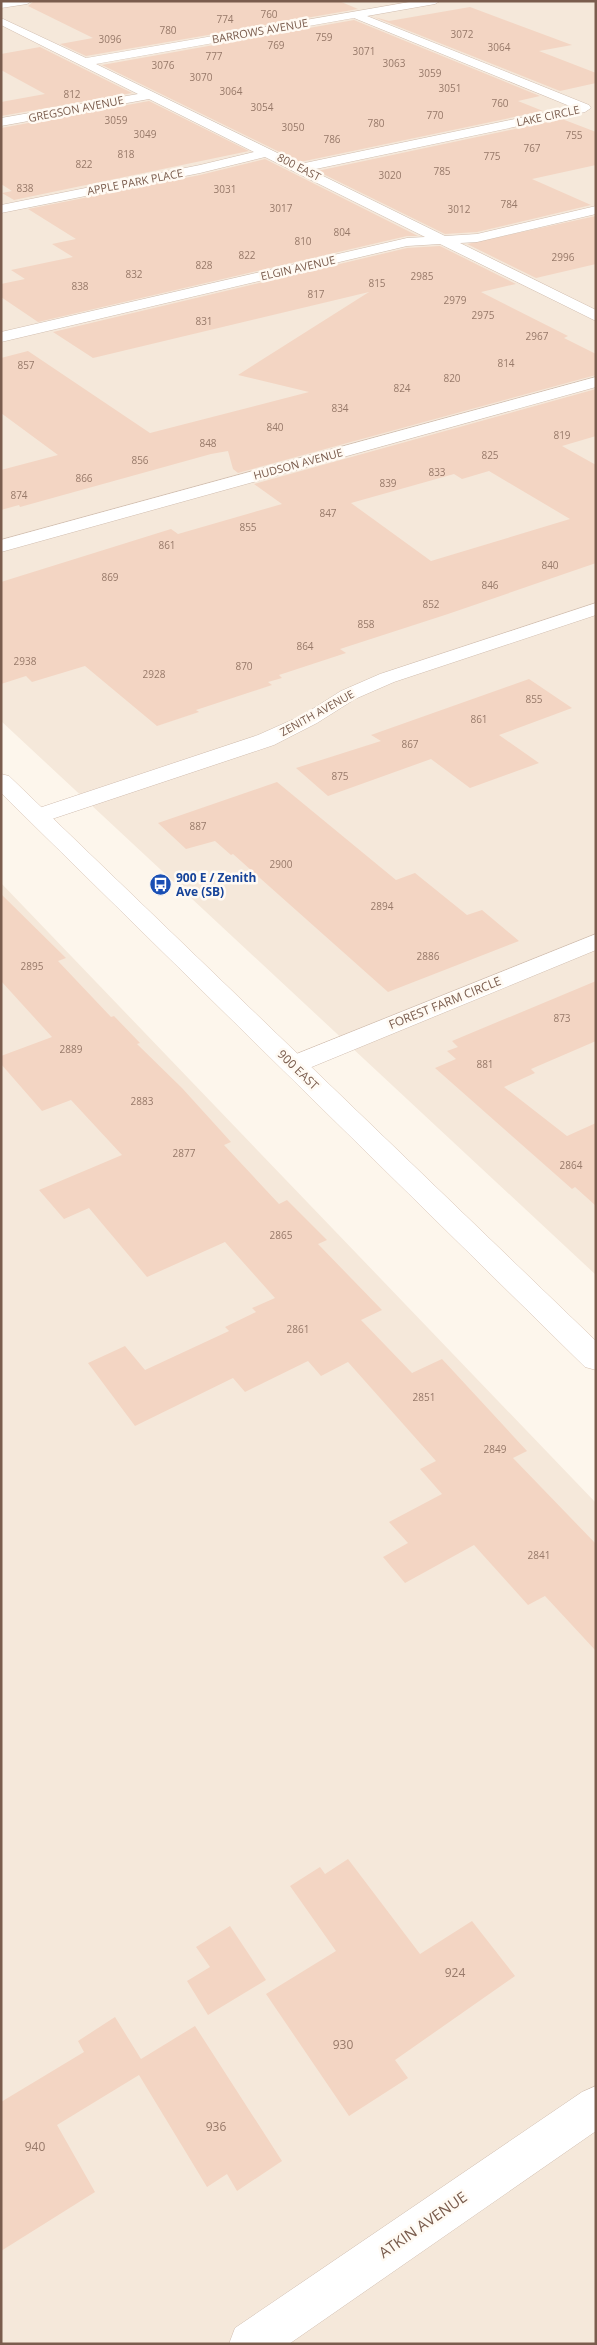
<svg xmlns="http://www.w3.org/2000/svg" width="597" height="2345" font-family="'Open Sans',sans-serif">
<rect width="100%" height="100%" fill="#fdf6ec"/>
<!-- residential -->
<path fill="#f5e8da" d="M1 1H596V1275L1 721Z
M1 883 596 1503V2344H1Z"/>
<!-- building -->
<path fill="#f3d5c3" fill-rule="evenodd" d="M34 1H339L358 9 86 56 60 44 93 38 28 6Z
M470 7 572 45 539 51 596 73V83L560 91 374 17 389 21Z
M354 20 540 96 518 101 543 111 300 162 102 65Z
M40 47 132 93 1 116V102L45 94 1 70V54Z
M149 101 249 151 14 200 2 193 12 191 1 184V128Z
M562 119 596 132V165L532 179 591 205 477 232 445 234 317 171Z
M265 159 418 236H407L38 322 1 297V284L25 279 11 270 73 257 52 244 76 239 28 209 200 175Z
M596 216V264L536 278 467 244Z
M440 246 516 284 481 292 568 336 564 338 596 354V375L238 473 233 469 228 451 211 454 20 507 19 505 1 510V470L58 455 1 413V358L28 351 150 433 309 392 238 375 369 292 93 358 53 332 407 248Z
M596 389V436L562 446 596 465V563L448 614 340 649 346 653 279 675 282 678 268 682 272 685 196 710 199 712 157 726 85 666 32 682 26 676 1 684V582L171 529 178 534 282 504 254 484ZM489 471 570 519 431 561 351 503 454 474 462 479Z
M529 679 572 708 499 735 539 763 470 788 431 759 328 796 296 768 381 741 371 735Z
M277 782 396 880 415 873 467 915 482 910 519 941 388 992 233 854 231 855 215 841 186 849 158 823Z
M1 894 66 958 58 961 111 1017 114 1016 140 1043 137 1044 182 1088 231 1142 224 1145 279 1204 287 1200 327 1240 318 1244 382 1310 361 1320 412 1373 442 1359 527 1451 513 1458 596 1544V1651L545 1596 528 1605 474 1545 405 1583 383 1557 408 1543 389 1522 442 1494 420 1469 436 1461 348 1362 321 1376 308 1361 245 1392 233 1378 135 1426 88 1363 125 1346 145 1370 229 1331 225 1327 256 1312 252 1308 275 1298 225 1242 147 1277 89 1208 64 1219 39 1190 122 1155 71 1100 42 1111 1 1064V1056L52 1037 1 981Z
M596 981V1041L531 1069 535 1073 504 1087 567 1136 596 1123V1206L575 1187 572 1189 435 1068 456 1059 447 1051 458 1047 452 1041Z
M348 1859 420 1954 472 1921 515 1976 395 2060 408 2078 349 2116 266 1994 336 1951 290 1886 320 1867 325 1874Z
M230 1926 266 1980 208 2015 187 1981 210 1967 196 1947Z
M115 2017 141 2059 195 2026 282 2161 237 2191 227 2174 207 2187 139 2075 57 2125 95 2192 1 2251V2102L84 2052 78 2041Z"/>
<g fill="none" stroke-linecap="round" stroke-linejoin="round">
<defs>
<path id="street" d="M32 1 27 4 1 8V2Z
M415 1H440L435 4 367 16 589 105 591 108 585 112 311 170 445 236 477 234 596 206V214L477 242 460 243 596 310V321L440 244 407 246 1 342V332L407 238 425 237 265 157 200 173 1 213V205L200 165 254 152 149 99 1 126V118L138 94 1 25V18L86 58ZM354 18 572 107 300 164 96 64Z
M596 377V387L1 552V540Z
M596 603V615L394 682 355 699 317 723 274 745 46 821 38 823 30 821 27 816 30 811 258 735 303 715 341 691 380 674Z
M596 934V950L302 1071 293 1073 284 1071 280 1065 284 1059Z
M596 2086V2131L289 2344H229L235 2328 582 2092Z"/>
<path id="secondary" d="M1 774 9 776 596 1341V1370L585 1367 1 793Z"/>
</defs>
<!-- street casing -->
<use href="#street" stroke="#d1beb0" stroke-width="1"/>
<!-- secondary casing -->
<use href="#secondary" stroke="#d6c0b0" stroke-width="1"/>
<!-- street -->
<use href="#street" fill="#fff" fill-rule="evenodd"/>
<!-- secondary -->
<use href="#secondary" fill="#fff" fill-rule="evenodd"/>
</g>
<!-- icons -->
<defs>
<symbol id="bus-disc" viewBox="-11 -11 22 22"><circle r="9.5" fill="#1a4fb4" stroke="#fffaf3"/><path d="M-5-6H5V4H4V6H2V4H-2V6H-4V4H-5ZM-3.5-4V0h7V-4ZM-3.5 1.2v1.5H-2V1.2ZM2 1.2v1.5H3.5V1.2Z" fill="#fff"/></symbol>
</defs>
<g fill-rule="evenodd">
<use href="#bus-disc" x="148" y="872" width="25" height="25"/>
</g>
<g text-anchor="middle" stroke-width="5" stroke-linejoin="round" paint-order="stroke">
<!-- number labels -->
<g font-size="10" fill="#987a6a">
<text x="269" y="18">760</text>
<text x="225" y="23">774</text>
<text x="168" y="34">780</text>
<text x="462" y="38">3072</text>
<text x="324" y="41">759</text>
<text x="110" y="43">3096</text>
<text x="276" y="49">769</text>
<text x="499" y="51">3064</text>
<text x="364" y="55">3071</text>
<text x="214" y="60">777</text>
<text x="394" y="67">3063</text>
<text x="163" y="69">3076</text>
<text x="430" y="77">3059</text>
<text x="201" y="81">3070</text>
<text x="450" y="92">3051</text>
<text x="231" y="95">3064</text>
<text x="72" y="98">812</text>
<text x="500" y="107">760</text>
<text x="262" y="111">3054</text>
<text x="435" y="119">770</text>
<text x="116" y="124">3059</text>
<text x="376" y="127">780</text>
<text x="293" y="131">3050</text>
<text x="145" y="138">3049</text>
<text x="574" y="139">755</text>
<text x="332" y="143">786</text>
<text x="532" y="152">767</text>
<text x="126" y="158">818</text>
<text x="492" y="160">775</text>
<text x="84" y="168">822</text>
<text x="442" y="175">785</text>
<text x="390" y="179">3020</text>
<text x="25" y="192">838</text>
<text x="225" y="193">3031</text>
<text x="509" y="208">784</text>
<text x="281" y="212">3017</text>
<text x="459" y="213">3012</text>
<text x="342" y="236">804</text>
<text x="303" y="245">810</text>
<text x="247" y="259">822</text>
<text x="563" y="261">2996</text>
<text x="204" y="269">828</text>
<text x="134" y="278">832</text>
<text x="422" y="280">2985</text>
<text x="377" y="287">815</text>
<text x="80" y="290">838</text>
<text x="316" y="298">817</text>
<text x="455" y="304">2979</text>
<text x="483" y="319">2975</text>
<text x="204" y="325">831</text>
<text x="537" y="340">2967</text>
<text x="506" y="367">814</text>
<text x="26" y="369">857</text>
<text x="452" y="382">820</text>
<text x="402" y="392">824</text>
<text x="340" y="412">834</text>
<text x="275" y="431">840</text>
<text x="562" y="439">819</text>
<text x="208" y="447">848</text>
<text x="490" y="459">825</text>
<text x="140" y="464">856</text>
<text x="437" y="476">833</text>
<text x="84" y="482">866</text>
<text x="388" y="487">839</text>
<text x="19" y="499">874</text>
<text x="328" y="517">847</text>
<text x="248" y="531">855</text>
<text x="167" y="549">861</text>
<text x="550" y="569">840</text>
<text x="110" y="581">869</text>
<text x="490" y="589">846</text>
<text x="431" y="608">852</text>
<text x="366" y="628">858</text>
<text x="305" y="650">864</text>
<text x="25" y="665">2938</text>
<text x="244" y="670">870</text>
<text x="154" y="678">2928</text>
<text x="534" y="703">855</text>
<text x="479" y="723">861</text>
<text x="410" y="748">867</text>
<text x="340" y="780">875</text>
<text x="198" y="830">887</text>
<text x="281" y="868">2900</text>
<text x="382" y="910">2894</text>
<text x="428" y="960">2886</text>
<text x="32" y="970">2895</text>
<text x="562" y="1022">873</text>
<text x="71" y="1053">2889</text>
<text x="485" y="1068">881</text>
<text x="142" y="1105">2883</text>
<text x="184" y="1157">2877</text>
<text x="571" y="1169">2864</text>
<text x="281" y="1239">2865</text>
<text x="298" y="1333">2861</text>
<text x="424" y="1401">2851</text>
<text x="495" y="1453">2849</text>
<text x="539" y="1559">2841</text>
</g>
<!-- far-street labels -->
<g font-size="11" fill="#7a5c4d" stroke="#fffaf3">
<text transform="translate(260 31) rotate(-10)" y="4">BARROWS AVENUE</text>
<text transform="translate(76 109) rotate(-11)" y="4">GREGSON AVENUE</text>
<text transform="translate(548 116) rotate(-12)" y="4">LAKE CIRCLE</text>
<text transform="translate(299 167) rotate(27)" y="4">800 EAST</text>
<text transform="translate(135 182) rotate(-11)" y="4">APPLE PARK PLACE</text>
<text transform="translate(298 268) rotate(-13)" y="4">ELGIN AVENUE</text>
<text transform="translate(298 464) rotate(-15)" y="4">HUDSON AVENUE</text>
<text transform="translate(317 713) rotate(-29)" y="4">ZENITH AVENUE</text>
</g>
<!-- transit labels -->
<g font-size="12" font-weight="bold" fill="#164399" stroke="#fffaf3" text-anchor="start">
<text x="176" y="882">900 E / Zenith<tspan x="176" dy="14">Ave (SB)</tspan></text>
</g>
<!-- street labels -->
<g font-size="12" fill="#7a5c4d" stroke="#fffaf3">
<text transform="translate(445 1003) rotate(-22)" y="4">FOREST FARM CIRCLE</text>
<text transform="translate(298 1070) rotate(44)" y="4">900 EAST</text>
</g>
<!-- near-number labels -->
<g font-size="12" fill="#987a6a">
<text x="455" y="1977">924</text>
<text x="343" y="2049">930</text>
<text x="216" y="2131">936</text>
<text x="35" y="2151">940</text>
</g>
<!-- near-street labels -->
<g font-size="15" fill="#7a5c4d" stroke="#fffaf3">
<text transform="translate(423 2225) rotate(-35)" y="5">ATKIN AVENUE</text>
</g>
</g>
<!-- border -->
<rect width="597" height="2345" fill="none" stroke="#7a5c4d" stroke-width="5"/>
</svg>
